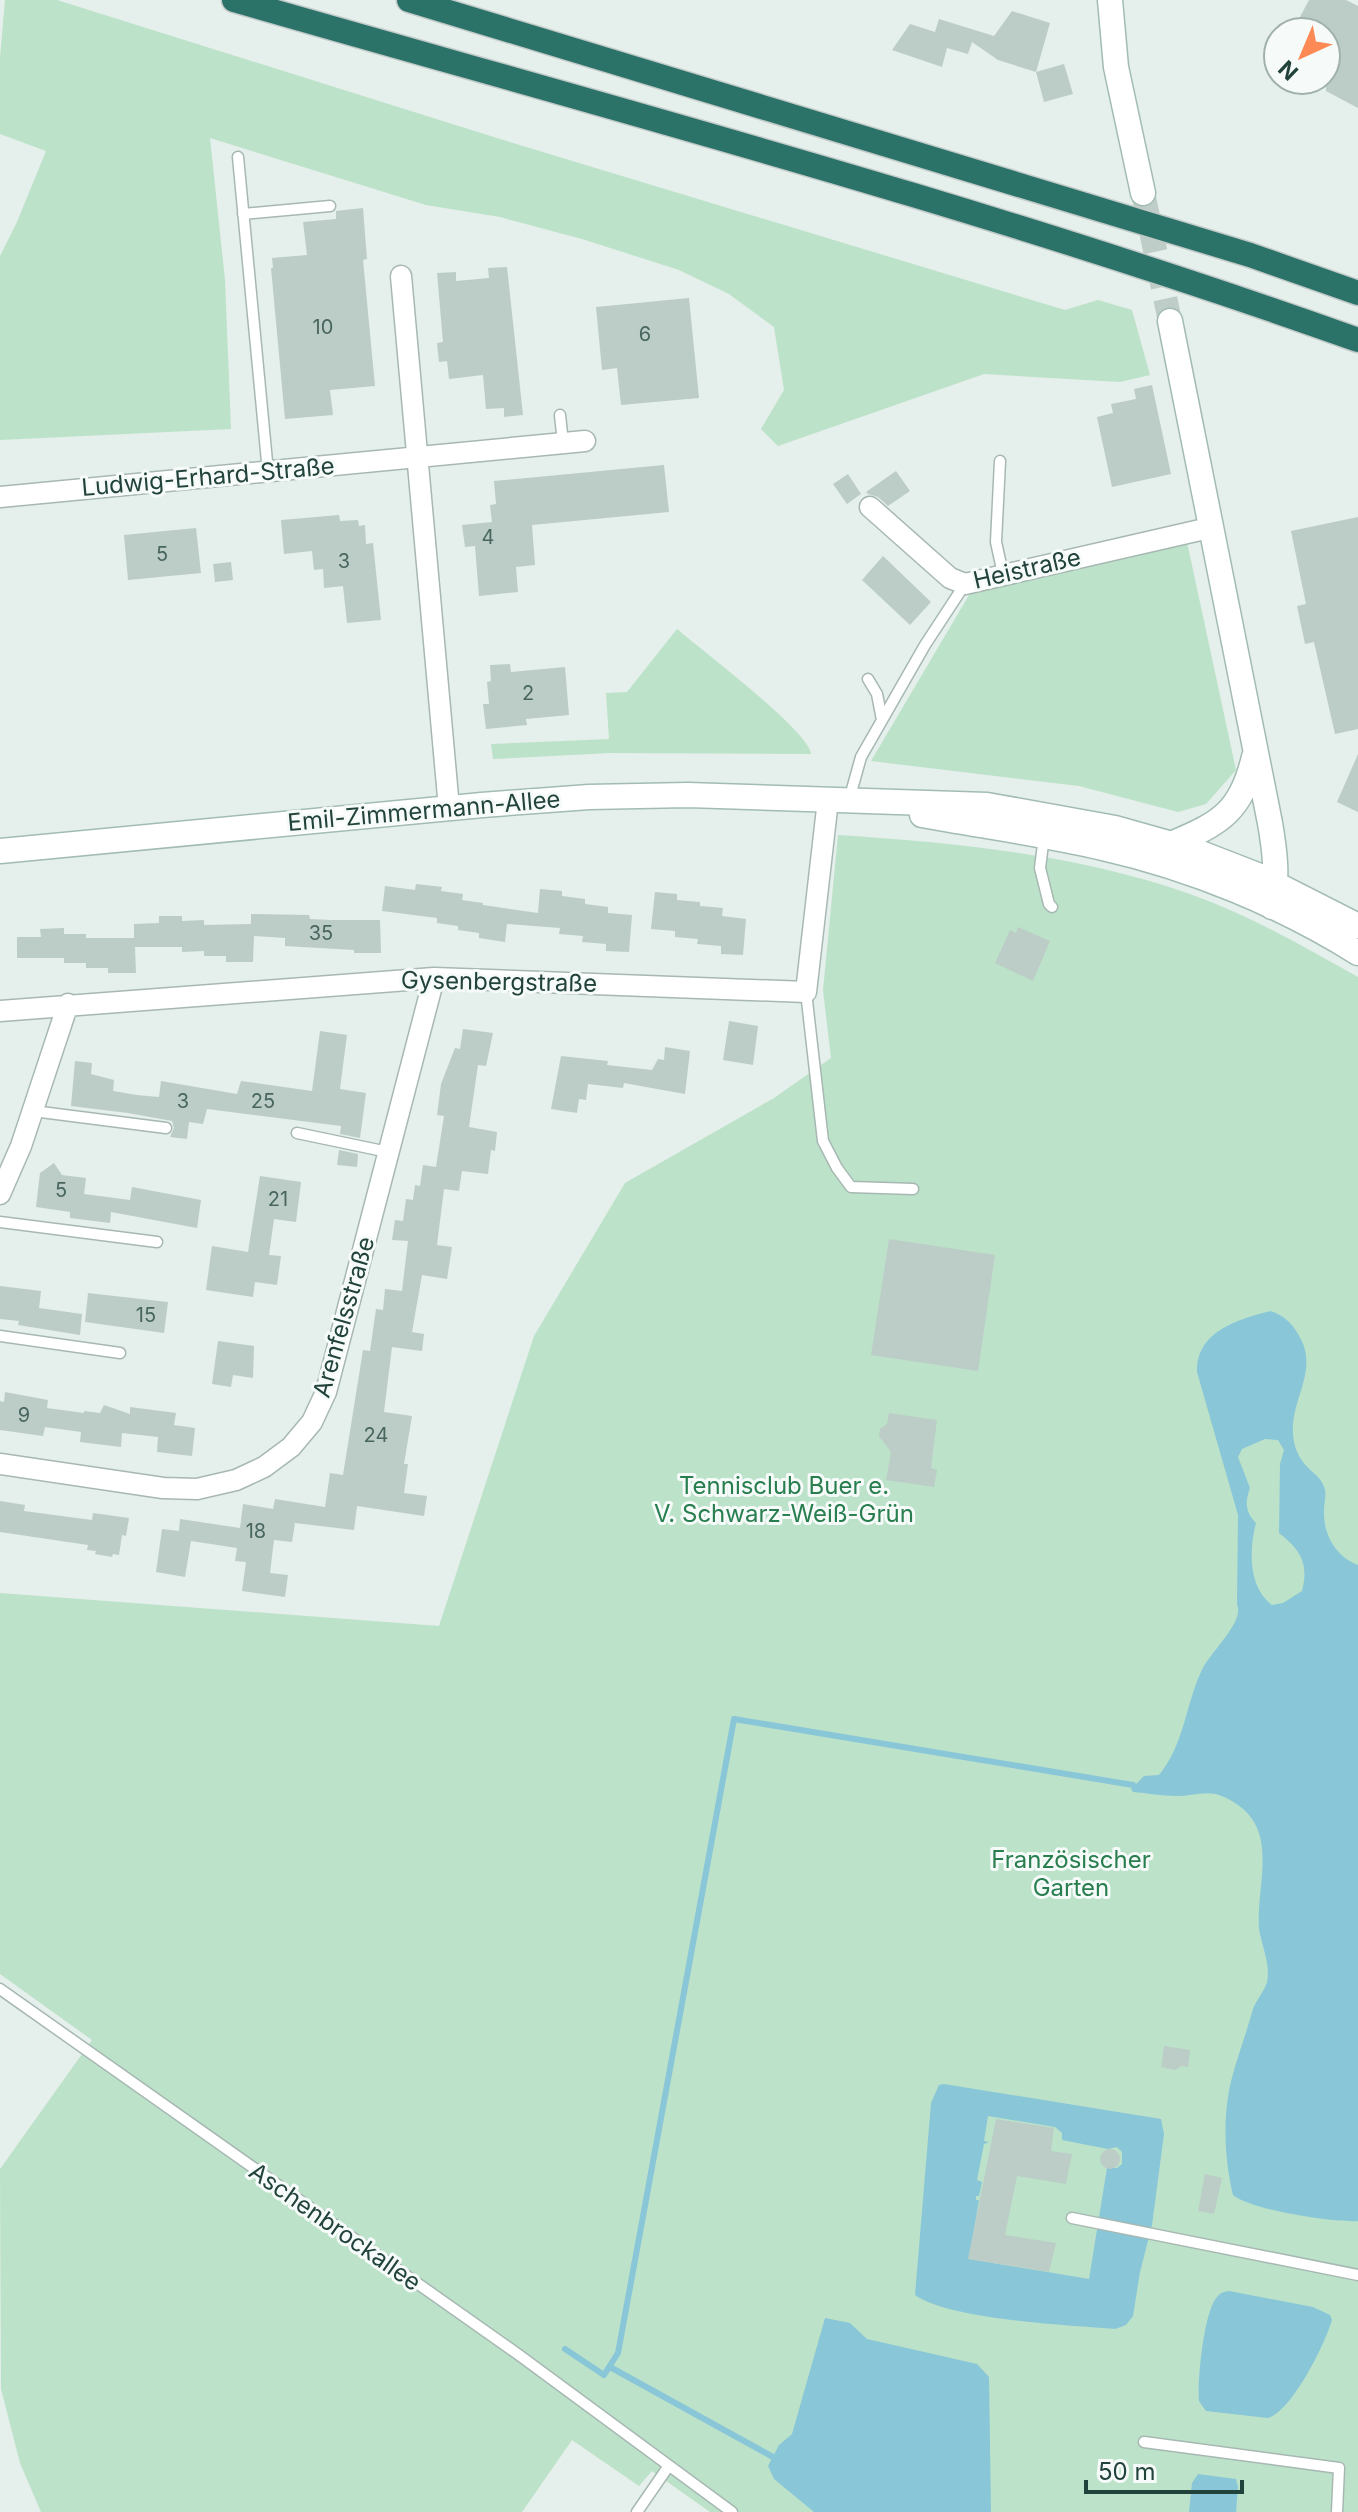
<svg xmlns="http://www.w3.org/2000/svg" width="1358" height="2512" font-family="Inter,sans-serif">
<rect width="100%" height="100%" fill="#e5efeb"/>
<!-- green -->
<path fill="#bce2c9" d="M5 0H57L500 139 1065 310 1098 300 1132 310 1150 375 1120 382 984 374 778 446 761 429 784 390 774 327 729 294 679 270 582 239 500 217 426 205 210 138 225 280 231 429 0 440V256L17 222 46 151 0 134V58Z
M1187 542 1236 770 1206 804 1178 812 1079 786 871 761 972 590Z
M677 629C700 649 809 731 811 754L611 753 493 759 491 744 609 739 606 693 627 692Z
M838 835C957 843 1076 854 1190 894 1249 915 1303 946 1358 977V2512H710L652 2471 639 2486 572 2440 522 2512H41L20 2463 1 2389 0 2169 92 2040 0 1974V1593L439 1626 534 1336 625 1183 774 1098 831 1058 823 990Z"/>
<!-- water -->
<path fill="#89c6d8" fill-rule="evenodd" d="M1271 1311C1284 1316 1291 1322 1298 1334 1322 1372 1286 1402 1294 1442 1300 1470 1320 1472 1324 1487 1327 1494 1324 1503 1324 1511 1323 1534 1336 1557 1358 1565V2221C1334 2223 1251 2210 1233 2195 1224 2157 1222 2112 1233 2074 1239 2052 1247 2031 1253 2009 1256 2000 1264 1992 1267 1982 1271 1965 1261 1944 1259 1928 1256 1879 1283 1824 1224 1797 1208 1789 1193 1796 1176 1796 1162 1796 1147 1793 1133 1792L1131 1789 1144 1776 1159 1775C1184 1745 1185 1707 1201 1672 1209 1652 1245 1623 1237 1604L1238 1515 1197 1372C1196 1331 1239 1319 1271 1311ZM1265 1439 1278 1440 1284 1450 1280 1464 1279 1533C1301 1550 1309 1564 1302 1591L1283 1603 1272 1605C1248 1587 1249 1549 1256 1523 1245 1512 1245 1502 1250 1488L1238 1457 1242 1449Z
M944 2084 1161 2119 1164 2134 1152 2225 1140 2272 1133 2316 1126 2325 1115 2329C1067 2325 951 2320 915 2295L931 2103 939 2085ZM988 2116 1055 2127 1062 2133V2140L1108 2149 1117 2147 1122 2152V2164L1117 2168H1107L1089 2279 969 2259 979 2200H976V2196H979L982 2182 977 2180 984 2144 989 2142 984 2141Z
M1229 2291 1313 2307 1330 2315 1332 2320C1325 2344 1292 2411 1268 2418L1206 2411 1199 2401C1197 2382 1204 2308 1218 2296 1221 2292 1224 2292 1229 2291Z
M825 2318 850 2323 867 2339 977 2364 989 2377 991 2512H814L774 2479 768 2466 779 2445 792 2434Z
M1198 2474 1236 2479 1238 2487 1236 2512H1189L1192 2483Z"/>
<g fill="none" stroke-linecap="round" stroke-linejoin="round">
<!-- stream -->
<path stroke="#89c6d8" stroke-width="6" d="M565 2349 604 2375 618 2353 734 1719 1133 1785
M610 2367 773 2457"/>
</g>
<!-- building -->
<path fill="#bccdc7" d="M1309 0H1346L1358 6V108L1326 91V32H1292Z
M1012 11 1050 23 1036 72 998 60 972 42 968 54 947 48 942 67 892 50 910 24 935 32 939 19 994 36Z
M1064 64 1073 94 1044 102 1036 72Z
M363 208 367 259 363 260 375 386 330 390 333 415 285 419 271 268H273L272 258 307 255 303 222 336 219V211Z
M507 267 523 415 504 417V408L486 409 483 375 449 379 447 361 439 362 437 343 443 342 437 273 456 272V281L489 278 488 268Z
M689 298 699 398 621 405 617 368 602 370 596 307Z
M1152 385 1171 474 1112 487 1097 417 1113 413 1111 404 1136 399 1134 389Z
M664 465 669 512 532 525 535 565 516 567 518 592 479 596 475 546 465 547 462 525 492 522 490 505 496 504 494 481Z
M896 471 910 491 888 506 878 497 868 494 866 492Z
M848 474 861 494 847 504 833 484Z
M339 515 340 521 358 520 359 526 365 525 366 544 373 543 381 620 347 623 343 586 324 588 323 569 314 570 312 551 284 554 281 520Z
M1358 517V729L1335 734 1314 642 1305 644 1297 606 1306 604 1291 531Z
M196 528 201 573 128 580 124 535Z
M883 556 931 602 910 625 862 580Z
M231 562 233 580 215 582 213 564Z
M510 664 511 672 565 667 569 715 526 719 527 725 486 729 483 704H489L487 682 491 681 490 665Z
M1358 754V812L1337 802Z
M416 884 442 887 441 891 463 894 462 900 483 903V905L538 913 540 889 562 891V896L585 899V904L608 907V913L632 915 629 952 606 951V944L582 942 583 936 559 934 560 928 507 924 505 942 479 938V933L458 930V926L437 923V918L382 911 385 886 415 890Z
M655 892 677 894V900L700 902V906L723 908 722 916 746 919 743 955 721 954V946L697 944 698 939 675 937V931L651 929Z
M251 914 309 915 310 919 332 920H380L381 953H354V950L285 946V938L254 936 253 962H226V956H204V951L182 952V947H135L136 973H108V968H86V963H64V958H17V937H41L40 929 64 928V934H86V938H134V924L159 923V916H182V921L204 920V925L251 924Z
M1018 927 1050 941 1033 981 995 963 1010 930 1016 933Z
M729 1021 758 1026 753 1065 723 1060Z
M463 1029 493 1033 486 1066 478 1065 469 1127 497 1132 495 1151 491 1150 488 1174 462 1171 459 1191 444 1189 437 1245 452 1247 447 1279 422 1275 412 1332 424 1334 422 1351 392 1347 384 1412 412 1416 404 1464H408L404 1493 427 1496 424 1516 357 1506 354 1530 295 1523 292 1542 274 1540 270 1573 288 1575 285 1597 242 1591 246 1562 235 1561 237 1548 191 1541 185 1577 156 1572 162 1529 179 1531 180 1519 240 1528 243 1504 273 1509 275 1499 325 1507 330 1473 343 1475 363 1350 370 1351 376 1309 383 1310 385 1289 402 1291 408 1241 392 1240 395 1220 403 1221 406 1199 413 1200 415 1185 420 1186 423 1165 436 1167 444 1116 437 1115 441 1084 455 1048 460 1049Z
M320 1031 347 1035 340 1089 366 1093 360 1138 340 1134 341 1126 207 1109 203 1124 189 1122 187 1139 170 1137 174 1128 172 1121 128 1113 71 1106 75 1061 92 1063 91 1074 114 1080 113 1091 137 1095 159 1097 161 1081 237 1094 241 1081 312 1091Z
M665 1047 690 1051 685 1094 624 1083 623 1088 588 1084 586 1100 579 1099 577 1113 551 1109 561 1056 608 1061 607 1065 652 1070 658 1059 664 1060Z
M339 1150 358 1154 357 1167 337 1165Z
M54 1163 62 1175 86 1178 84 1194 130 1200 132 1187 201 1200 197 1228 111 1212 110 1223 70 1218V1212L36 1207 40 1173Z
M260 1176 301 1182 296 1222 274 1219 269 1255 281 1256 277 1285 255 1282 253 1297 206 1290 212 1246 248 1252Z
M889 1239 995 1255 978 1371 871 1355Z
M0 1286 41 1291 39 1308 82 1314 80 1335 18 1325 19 1321 0 1319Z
M88 1293 168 1302 164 1333 85 1322Z
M218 1341 254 1346 253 1378 233 1375 231 1387 212 1384Z
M5 1392 48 1400 47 1408 84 1413V1411L100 1413 104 1405 130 1414V1407L176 1413 174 1425 195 1428 192 1456 157 1452 158 1437 122 1433 121 1447 80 1442 81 1432 45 1427 43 1436 0 1430V1401L4 1402Z
M889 1413 937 1420 931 1468 937 1470 934 1487 886 1480 891 1452 879 1436 880 1429 887 1424Z
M0 1501 25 1505 24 1511 69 1517 92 1520 93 1513 129 1518 126 1536 122 1535 119 1555 113 1554 112 1557 95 1554 96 1551 87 1550 88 1545 0 1532Z
M1164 2046 1190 2050 1188 2067 1182 2066 1175 2070 1161 2067Z
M996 2119 1054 2128 1051 2151 1072 2154 1066 2184 1017 2176 1005 2235 1056 2243 1049 2272 968 2259Z
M1100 2159a10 10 0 1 1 20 0a10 10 0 1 1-20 0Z
M1205 2174 1222 2178 1214 2214 1198 2211Z"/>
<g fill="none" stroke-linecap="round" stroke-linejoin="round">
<!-- secondary-tunnel -->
<path stroke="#becdc8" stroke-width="24" stroke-dasharray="24 12" stroke-linecap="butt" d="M1143 193 1170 321"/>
<defs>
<path id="lane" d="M238 157 268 472
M243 214 330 206
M560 415 563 443
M1000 461 996 542 1003 574
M868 679 877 694 882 720
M849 800 861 757 925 645 965 584
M1044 836 1040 868 1049 904 1052 907
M806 992 823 1141 837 1168 851 1187 913 1189
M33 1111 166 1128
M297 1133 388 1152
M0 1222 157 1242
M0 1336 120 1353
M0 1989 519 2355 732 2512
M1072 2218 1358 2275
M1144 2442 1339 2468 1337 2512
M637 2512 668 2467"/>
<path id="street" d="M401 276 449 808
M0 497 585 441
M870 507 950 578 965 584 1209 528
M0 1011 434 978 806 992 828 800
M0 1194 21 1146 68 1004
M0 1464 163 1488 197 1489 236 1480 264 1467 291 1447 312 1422 326 1392 434 978"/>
<path id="secondary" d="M1110 0 1116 67 1143 193
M1170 321 1270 823C1275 852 1278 877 1272 907
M922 815C982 826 1043 834 1103 848 1192 868 1281 905 1358 953
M1171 844C1221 823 1241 812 1254 757
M0 851 482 805 589 797 688 795 987 805 1115 828 1193 850 1260 876 1358 926"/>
<path id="highway" d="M234 0C610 108 989 208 1358 340
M409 0 1250 255 1358 293"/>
</defs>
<!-- lane casing -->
<use href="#lane" stroke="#a7b8b3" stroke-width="13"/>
<!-- street casing -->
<use href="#street" stroke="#a7b8b3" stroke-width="23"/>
<!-- secondary casing -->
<use href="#secondary" stroke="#a2bcb4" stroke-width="27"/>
<!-- highway casing -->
<use href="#highway" stroke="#c1cac8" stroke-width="27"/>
<!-- lane -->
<use href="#lane" stroke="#fff" stroke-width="10"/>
<!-- street -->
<use href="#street" stroke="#fff" stroke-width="20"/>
<!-- secondary -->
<use href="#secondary" stroke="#fff" stroke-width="24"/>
<!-- highway -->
<use href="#highway" stroke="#2b7268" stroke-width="24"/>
</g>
<g text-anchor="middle" stroke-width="6" stroke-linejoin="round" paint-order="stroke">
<!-- number labels -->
<g font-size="20" fill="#48665f">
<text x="323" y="334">10</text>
<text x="645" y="341">6</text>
<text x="488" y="544">4</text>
<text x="162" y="561">5</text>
<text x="344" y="568">3</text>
<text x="528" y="700">2</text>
<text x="321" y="940">35</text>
<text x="183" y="1108">3</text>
<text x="263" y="1108">25</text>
<text x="61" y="1197">5</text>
<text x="278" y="1206">21</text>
<text x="146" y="1322">15</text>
<text x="24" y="1422">9</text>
<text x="376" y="1442">24</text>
<text x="256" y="1538">18</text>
</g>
<!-- street labels -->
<g font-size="24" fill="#22433c" stroke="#f6fbf9">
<text transform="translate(208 477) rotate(-5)" y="8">Ludwig-Erhard-Straße</text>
<text transform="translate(1027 569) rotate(-13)" y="8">Heistraße</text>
<text transform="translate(424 811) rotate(-5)" y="8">Emil-Zimmermann-Allee</text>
<text transform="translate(499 982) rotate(1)" y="8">Gysenbergstraße</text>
<text transform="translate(344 1317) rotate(-74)" y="8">Arenfelsstraße</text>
<text transform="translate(335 2227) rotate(35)" y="8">Aschenbrockallee</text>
</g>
<!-- park labels -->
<g font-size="24" fill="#287e4f" stroke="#f6fbf9">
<text x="784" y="1494">Tennisclub Buer e.<tspan x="784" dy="28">V. Schwarz-Weiß-Grün</tspan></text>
<text x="1071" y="1868">Französischer<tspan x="1071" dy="28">Garten</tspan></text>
</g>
</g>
<!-- north arrow -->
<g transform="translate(1302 56) rotate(224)"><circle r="38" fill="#f6fbf9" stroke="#a1b1ad" stroke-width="2"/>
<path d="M0-6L14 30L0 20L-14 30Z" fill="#fd8a55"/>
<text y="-12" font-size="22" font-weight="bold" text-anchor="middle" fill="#22433c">N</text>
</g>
<!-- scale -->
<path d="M1086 2480v12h156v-12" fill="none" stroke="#22433c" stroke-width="4"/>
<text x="1098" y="2480" font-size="24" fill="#22433c" stroke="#f6fbf9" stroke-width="6" paint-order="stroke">50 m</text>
</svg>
